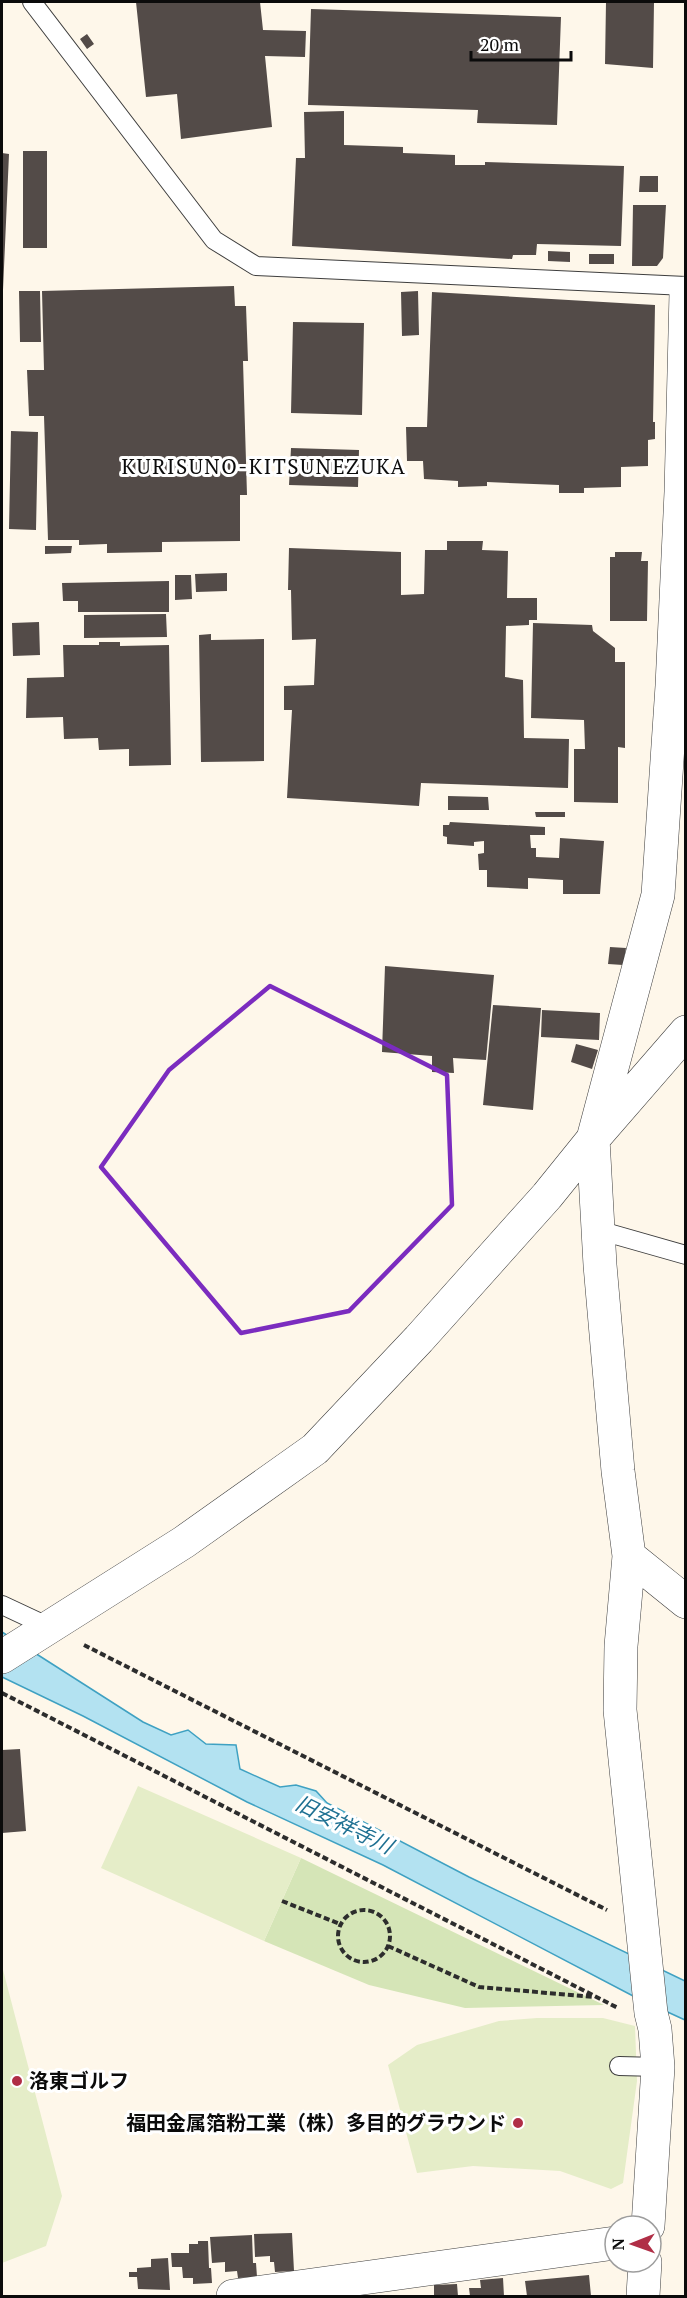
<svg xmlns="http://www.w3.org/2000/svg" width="687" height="2298" font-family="'PT Serif','Noto Sans JP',serif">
<rect width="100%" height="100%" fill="#fef7ea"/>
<!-- green -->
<path fill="#d5e5b7" d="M301 1858 604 2005 465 2008 369 1985 264 1941Z"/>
<!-- pitch -->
<path fill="#e5edc8" d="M138 1786 301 1858 264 1941 101 1868Z
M2 1966 62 2196 46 2246 2 2263Z
M537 2018H603L635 2026 637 2081 623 2183 611 2189 560 2171 473 2166 417 2173 388 2065 417 2045 499 2021Z"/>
<!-- water -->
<path fill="#b3e2f1" stroke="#3fa1c2" stroke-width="1.5" d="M2 1632 143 1722 171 1735 188 1730 206 1744 236 1745 240 1769 280 1787 296 1785 316 1791 327 1803 469 1877 685 1981V2020L635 1997 383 1865 247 1802 83 1716 2 1677Z"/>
<!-- building -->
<path fill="#534b48" d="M136 2H260L263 30 306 31 305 57 265 56 272 127 181 139 177 94 146 97Z
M606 2H654L653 68 605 64Z
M311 9 561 17 557 125 477 123 478 110 308 105Z
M87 34 94 44 87 49 80 39Z
M344 111V145L403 147V153L455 155V165H485V162L624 166 621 246 537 244 536 255H513L512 259 292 246 296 158H305L304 112Z
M23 151H47V248H23Z
M2 153 9 154 3 290H2Z
M640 176H658V192H639Z
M633 205H666L663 258 657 266H632Z
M548 251 570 252V262L548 261Z
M589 254H614V264H589Z
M234 286 235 306H246L248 361H243L247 495H240V541L162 542V552L107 553V544L79 545V540H48L44 416H29L27 370H44L42 291Z
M19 291H40L41 342H20Z
M418 291 419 335 402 336 401 292Z
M432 292 655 305 653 422H655V439L648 440V466L621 467V487L584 488V493H559V485L487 482V486L458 487V481L424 479 423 461H407L406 427H427Z
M293 322 364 323 362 415 291 413Z
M11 431 38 432 36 530 9 529Z
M291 448 359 450 358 487 289 485Z
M447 541H483L482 550 508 551 507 598H537V620H529V625L506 626 505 677 523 680 524 738 569 739 568 788 421 783 419 806 287 798 292 710H284V686L314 685 316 639 292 640 291 590H288L289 548 401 552V595L424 594 425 550H447Z
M45 546H72L71 553 45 554Z
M615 552H642L641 561H648L647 621H610V557H615Z
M227 573V591L196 592 195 574Z
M175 575H191L192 599 175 600Z
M169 581V612H78V601H63L62 583Z
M166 614 167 637 84 638V615Z
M39 622 40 655 13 656 12 623Z
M533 623 592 625 593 631 615 648V662H625V748L618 747V803L574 802V749H585L584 720 531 718Z
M211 634V640L264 639V761L201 762 199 635Z
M99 642H120V646L169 645 171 765 129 766V749L99 750 98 738 64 739 63 717 26 718 27 678 64 677 63 645H99Z
M448 796 488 797 489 810H448Z
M535 812H565V817H536Z
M450 822 545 827V835H530L531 848H536V857L559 858 560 838 604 841 600 894H563V880L528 878V889L487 887V870H479L478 854 484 853V841L474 842V846L447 844V837L443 836V825H449Z
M610 947 626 948 623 965 608 964Z
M385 966 494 975 486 1060 453 1058 454 1073 432 1072V1056L382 1052Z
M493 1005 541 1008 533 1110 483 1105Z
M542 1010 600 1013 599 1040 541 1037Z
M576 1044 598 1050 592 1069 571 1062Z
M20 1749 26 1831 2 1833V1750Z
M292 2233 294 2271 275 2272 274 2262H270V2256L255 2257 254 2234Z
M252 2235 253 2263H256L257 2277 238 2278 237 2271 225 2272V2262L212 2263 210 2237Z
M198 2241H208L209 2268H211L212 2283 193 2284V2278H183L182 2267H172L171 2253H189V2244H198Z
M168 2258 170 2290 138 2289 137 2277H129V2272H137V2268L151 2267V2259Z
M589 2275 591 2296H527L525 2281Z
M503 2278 504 2296H470L469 2288H481L480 2280Z
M457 2284 458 2296H434V2285Z"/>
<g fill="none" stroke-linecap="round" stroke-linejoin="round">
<defs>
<path id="service" d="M32 2 214 240 256 266 686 286
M598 1230 686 1255
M2 1605 49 1627
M619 2066 658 2067"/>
<path id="minor" d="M629 1556 686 1602
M2 1657 184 1542 315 1449 419 1339 547 1196 593 1139 686 1032
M648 2226 658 2067 655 2029 651 2013 620 1710 621 1646 629 1556 618 1471 600 1265 593 1139 658 895 672 686 681 492 686 293
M233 2296 615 2243
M643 2296 645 2262"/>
</defs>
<!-- service casing -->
<use href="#service" stroke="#3e3e3e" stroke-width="20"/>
<!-- minor casing -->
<use href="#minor" stroke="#3e3e3e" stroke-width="34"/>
<!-- path -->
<path stroke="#2d2d2d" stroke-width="4" stroke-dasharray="6 3" stroke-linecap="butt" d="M84 1645 607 1910
M2 1693 618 2008
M282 1901 340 1924
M338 1936a26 26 0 1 1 52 0a26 26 0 1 1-52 0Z
M388 1946 479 1987 594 1997"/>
<!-- service -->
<use href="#service" stroke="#fff" stroke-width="18"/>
<!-- minor -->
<use href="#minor" stroke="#fff" stroke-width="33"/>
</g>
<!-- marked area -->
<path fill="none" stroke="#7b2cbf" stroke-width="4.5" stroke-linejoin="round" d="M270 986 447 1075 452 1205 349 1311 241 1333 101 1167 169 1070Z"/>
<!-- markers -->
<g fill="#b02e46" stroke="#fff" stroke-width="2">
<circle cx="17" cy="2081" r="6"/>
<circle cx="518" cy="2123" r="6"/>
</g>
<g text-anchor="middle" stroke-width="6" stroke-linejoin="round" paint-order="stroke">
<!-- poi labels -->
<g font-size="20" font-weight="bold" fill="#0b0b0b" stroke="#fff" text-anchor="start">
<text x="29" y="2088">洛東ゴルフ</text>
<text x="506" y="2130" text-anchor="end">福田金属箔粉工業（株）多目的グラウンド</text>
</g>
<!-- neighbourhood labels -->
<g font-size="21" letter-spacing="1.5" fill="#0b0b0b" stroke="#fff">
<text x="264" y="474">KURISUNO-KITSUNEZUKA</text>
</g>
<!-- water labels -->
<g font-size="21" font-style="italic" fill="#1e7092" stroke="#fff">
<text transform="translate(344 1825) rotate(26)" y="7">旧安祥寺川</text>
</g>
</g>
<!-- border -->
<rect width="687" height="2298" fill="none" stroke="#0b0b0b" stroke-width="6"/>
<!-- north arrow -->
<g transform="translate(633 2244) rotate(269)"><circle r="28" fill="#ffffff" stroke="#9d9d9d" stroke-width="1.5"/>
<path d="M0-4.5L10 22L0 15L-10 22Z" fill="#b02e46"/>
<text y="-9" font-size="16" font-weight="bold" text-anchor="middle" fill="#0b0b0b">N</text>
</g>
<!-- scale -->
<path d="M471 51v9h100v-9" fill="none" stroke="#0b0b0b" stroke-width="3"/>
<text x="480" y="51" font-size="18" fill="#0b0b0b" stroke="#ffffff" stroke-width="4.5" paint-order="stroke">20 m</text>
</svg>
